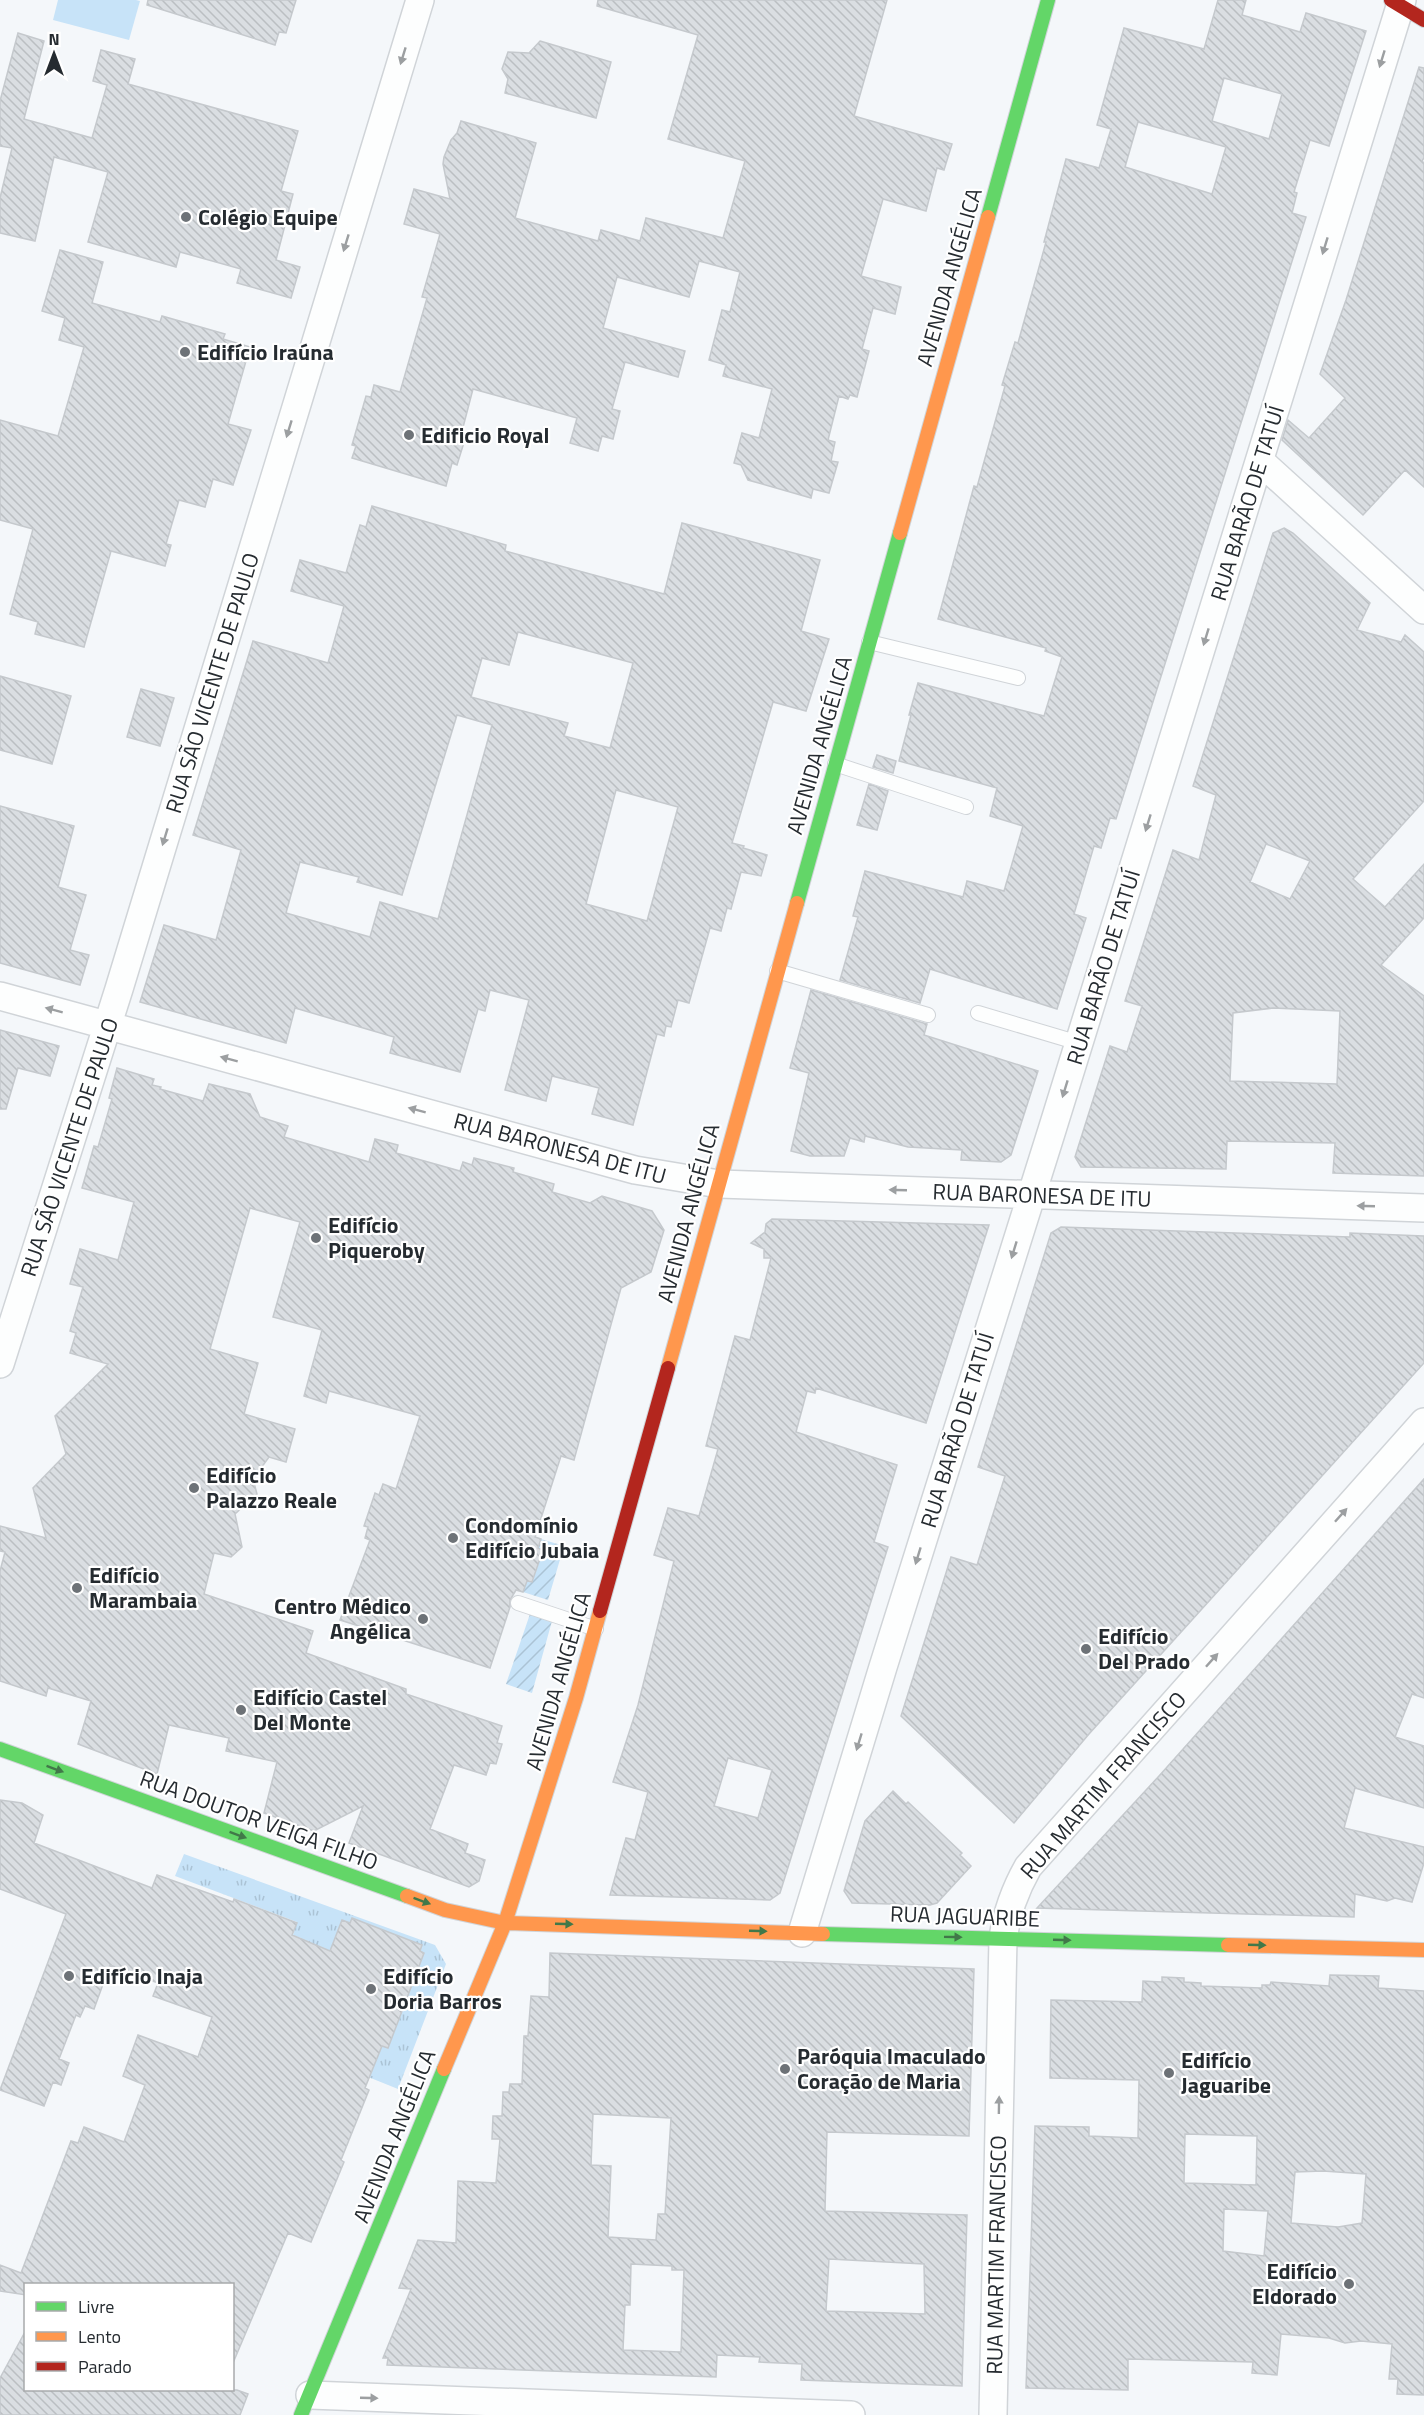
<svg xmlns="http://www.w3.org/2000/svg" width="1424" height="2415" font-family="'Titillium Web',sans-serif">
<defs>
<pattern id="grass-tufts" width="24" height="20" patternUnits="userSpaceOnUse" patternTransform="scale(1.5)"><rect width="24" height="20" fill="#c7e3f8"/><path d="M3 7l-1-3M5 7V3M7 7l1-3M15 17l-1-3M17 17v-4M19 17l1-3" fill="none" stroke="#abc3d5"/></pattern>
<pattern id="garden-furrows" width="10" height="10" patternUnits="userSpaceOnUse" patternTransform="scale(1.5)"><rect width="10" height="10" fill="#c7e3f8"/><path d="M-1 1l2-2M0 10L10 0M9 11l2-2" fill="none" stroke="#abc3d5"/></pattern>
<pattern id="building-back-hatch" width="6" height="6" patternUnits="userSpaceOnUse" patternTransform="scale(1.5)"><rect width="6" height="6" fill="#dadee2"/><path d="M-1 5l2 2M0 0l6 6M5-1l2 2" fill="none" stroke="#bbbfc2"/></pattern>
</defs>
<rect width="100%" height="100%" fill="#f4f7fa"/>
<!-- grass -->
<path fill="url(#grass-tufts)" d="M184 1854 435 1945 446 1964 398 2089 311 2054 273 2013 301 1938 293 1935 297 1922 175 1876Z"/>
<!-- garden -->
<path fill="url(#garden-furrows)" d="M541 1539 564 1546 548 1600 523 1592 527 1581 532 1582 543 1551 538 1548Z
M530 1614 552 1621 532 1693 506 1684Z"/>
<!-- pitch -->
<path fill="#c7e3f8" d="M58 0H136L140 1 129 40 53 20Z"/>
<!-- building -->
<path fill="url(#building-back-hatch)" stroke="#c5c9cd" stroke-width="1.5" fill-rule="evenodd" d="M148 0H296L286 33 279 32 275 45 147 5Z
M598 0H887L854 116 952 144 944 170 937 168 926 211 883 199 861 276 901 287 895 314 873 308 862 349 869 351 857 397 850 395 848 399 839 396 828 440 835 442 831 461 838 462 829 493 813 489 811 498 748 480 741 465 734 463 742 433 759 438 772 389 723 376 726 365 709 360 722 310 730 312 740 272 699 261 689 297 617 277 603 328 685 351 678 377 625 362 612 409 620 411 613 439 602 436 598 451 570 443 577 418 473 389 461 435 466 436 457 465 452 463 446 486 352 458 356 446 352 445 366 396 371 397 374 385 400 392 427 298 422 297 440 234 404 224 414 189 450 199 443 164 444 157 451 140 457 133 461 121 536 143 515 218 598 241 601 230 640 241 646 218 723 238 745 161 668 139 698 35 597 6Z
M1218 0H1246L1242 15 1300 32 1306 13 1366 31 1329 146 1310 140 1294 192 1297 193 1292 213 1306 217 1116 819 1110 818 1101 848 1094 846 1074 914 1086 918 1057 1009 930 969 920 1003 840 980 858 917 853 916 865 871 963 897 967 881 1004 891 1023 826 990 816 997 788 899 761 911 715H909L918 683 1044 716 1062 657 1045 651 1046 648 938 619 974 486 977 487 1005 386 1002 385 1015 342 1018 343 1046 242H1044L1066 159 1099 168 1111 129 1097 125 1124 28 1204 49ZM1224 78 1282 94 1269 139 1212 121ZM1138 122 1226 147 1212 194 1125 167Z
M18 33 44 41 24 119 92 138 107 85 93 81 101 50 135 59 128 84 298 131 281 191 293 194 276 260 300 267 291 298 237 283 241 269 180 252 176 267 88 242 108 172 54 157 35 241 0 233V198L12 148 0 146V101Z
M540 41 611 62 596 118 505 93 508 79 502 69 508 52 529 53Z
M1419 67 1424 68V158L1422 161 1424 163V487L1405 470 1363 515 1282 440 1288 420 1309 438 1345 398 1320 374 1346 300Z
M60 250 103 262 92 303 160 322 162 316 225 334 223 339 250 347 228 424 251 430 233 485 213 479 205 507 179 500 166 544 171 545 165 566 111 551 84 647 35 634 38 622 10 614 33 529 0 520V420L58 436 84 347 59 340 65 318 42 311Z
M372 506 506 545 505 551 664 594 682 523 820 560 801 631 829 639 806 711 773 702 732 843 744 846 743 848 767 855 761 876 741 872 731 909 727 908 721 931 710 928 689 1003 678 1000 671 1027 666 1026 664 1036 657 1034 633 1125 592 1114 599 1088 552 1076 546 1101 505 1090 529 1000 490 990 485 1011 478 1009 460 1072 390 1053 394 1037 295 1008 286 1043 140 1002 164 925 216 940 241 850 193 835 253 641 328 663 344 606 291 591 300 560 346 573 360 525 366 527ZM518 632 633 663 610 748 564 736 568 723 471 697 482 658 509 665ZM457 715 492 725 438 919 380 902 370 937 286 913 300 862 359 877 357 882 402 895ZM616 790 678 807 647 921 586 904Z
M1284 528 1293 533 1370 603 1357 630 1401 642 1405 635 1424 652V801L1353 879 1385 907 1424 864V918L1381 965 1424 996V1176L1333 1173 1335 1143 1227 1141 1226 1169 1081 1167 1075 1157 1110 1046 1127 1052 1142 1006 1125 1001 1173 850 1199 860 1216 795 1193 786 1273 533ZM1266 844 1310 861 1290 899 1250 882ZM1273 1008 1340 1011 1337 1084 1230 1081 1233 1013Z
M0 676 71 696 52 764 0 750Z
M141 689 174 698 160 746 127 737Z
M877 755 896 761 893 773 873 767Z
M869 784 888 791 877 830 857 825Z
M0 806 74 826 58 887 86 895 70 950 89 955 80 985 0 963Z
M811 990 927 1024 924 1035 1038 1071 1011 1155 1001 1162 961 1160 962 1150 908 1147 865 1136 864 1142 850 1138 844 1156H810L791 1151 809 1073 790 1068Z
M0 1030 59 1046 50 1076 18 1068 6 1109H0Z
M117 1068 154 1079 152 1085 161 1087 160 1089 203 1101 209 1084 250 1094 260 1117 288 1126 284 1137 369 1162 375 1139 398 1145 396 1153 460 1171 463 1162 472 1165 474 1158 514 1168 513 1172 554 1184 552 1192 590 1203 602 1196 652 1211 664 1230 651 1272 621 1288 574 1460 561 1456 535 1537 541 1539 538 1548 543 1550 532 1582 527 1581 523 1592 516 1590 510 1600V1607L490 1668 340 1620 370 1540 365 1538 368 1527 364 1526 375 1493 379 1495 383 1484 396 1489 420 1416 329 1391 326 1403 304 1396 322 1330 273 1317 300 1222 250 1208 210 1349 258 1363 244 1414 295 1429 286 1462 269 1457 253 1479 257 1494 235 1514 242 1547 231 1557 214 1553 204 1594 313 1631 306 1653 406 1689V1694L502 1726 497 1743 502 1744 496 1764 490 1763 486 1775 454 1765 430 1829 468 1844 465 1853 485 1860 479 1881 469 1887 349 1843 363 1806 314 1831 264 1813 277 1762 226 1751 229 1738 169 1725 157 1774 78 1744 91 1701 48 1688 46 1696 0 1681V1571L5 1552 0 1551V1526L46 1538 33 1488 66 1454 55 1416 108 1364 70 1353 76 1333 70 1331 83 1287 70 1284 80 1249 118 1260 134 1202 82 1188 94 1146 98 1147 112 1099 109 1098Z
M772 1219 989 1225 926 1423 816 1388 815 1393 807 1391 796 1432 897 1465 874 1542 888 1547 780 1893 770 1900 610 1895 626 1838 635 1840 648 1792 613 1782 638 1705 674 1561 654 1555 668 1508 699 1516 718 1449 706 1446 735 1336 750 1340 771 1258H764V1249L751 1243 765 1232 766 1224ZM728 1758 772 1770 758 1818 714 1806Z
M1061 1227 1350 1237V1233L1424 1236V1363L1089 1734 1014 1823 901 1716 951 1557 977 1565 1005 1476 978 1467 1051 1233Z
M1424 1479V1698L1412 1694 1395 1737 1424 1746V1808L1355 1788 1344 1828 1424 1847V1863L1412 1902 1395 1898 1387 1901 1355 1894 1354 1917 1037 1908 1159 1776Z
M893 1791 906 1804 908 1802 962 1853 960 1855 971 1866 937 1903 930 1905 852 1903 844 1891 865 1821Z
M0 1800 22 1803 43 1815 34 1843 152 1888 157 1875 233 1902 234 1899 297 1923 292 1935 330 1951 342 1920 350 1923 352 1918 422 1945 420 1951 424 1953 388 2048 382 2046 365 2088 369 2090 341 2160 344 2162 311 2242 288 2233 233 2363 232 2284H26V2295L0 2291V2265L21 2273 71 2141 78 2143 84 2127 124 2142 145 2085 123 2076 138 2035 198 2057 212 2017 153 1996 158 1983 110 1965 94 2009 85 2006 80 2017 76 2015 59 2059 69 2063 61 2085 53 2082 44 2106 0 2090 66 1914 0 1889Z
M550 1953 974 1969 969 2136 827 2132 825 2211 967 2215 962 2386 801 2380 802 2364 759 2362 760 2357 717 2355 716 2377 387 2365 388 2358H383L411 2289 399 2288 418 2240 456 2243 458 2181 496 2183 500 2139H492L493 2116H502L503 2092H509L510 2084H522L524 2036H528L531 1996 549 1997ZM593 2114 671 2118 665 2214H658L656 2240 608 2237 611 2166 591 2165ZM829 2259 924 2264 925 2314 826 2311ZM631 2264 672 2266V2270H684L681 2352 623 2350 625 2305H630Z
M1330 1975 1379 1976 1378 1988 1424 1991V2395L1397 2394 1398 2379H1389L1392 2344 1361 2341 1345 2343 1329 2338 1281 2334 1277 2375 1252 2373 1253 2362 1128 2359V2390L1026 2388 1035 2126 1089 2127V2136L1138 2138 1139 2080 1050 2078 1051 2000 1142 2002 1143 1981 1162 1982V1977L1184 1978V1982L1201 1983V1986L1262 1988V1985H1270L1271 1982 1329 1986ZM1185 2134 1257 2136 1256 2185 1184 2183ZM1323 2171 1366 2174 1362 2223 1338 2227 1291 2223 1295 2172ZM1224 2209 1268 2211 1264 2256 1223 2251Z
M26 2330V2390H237L248 2394 240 2415H0V2378Z"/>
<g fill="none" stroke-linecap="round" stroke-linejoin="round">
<defs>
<path id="lane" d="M869 642 1018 678
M835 764 966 807
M777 971 928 1015
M978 1013 1079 1043
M518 1603 596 1629"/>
<path id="street" d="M1260 461 1424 610
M0 996 635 1170 719 1184 1424 1208
M0 1364 119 989 420 0
M802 1933 883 1667 1052 1130 1402 0
M310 2395 851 2415
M993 2415 1003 1938C1007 1911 1015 1890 1028 1867L1424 1422"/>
<path id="fast" d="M988 217 1048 0
M797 903 900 533
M0 1749 407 1896
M823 1934 1228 1945
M301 2415 444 2069"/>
<path id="slow" d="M900 533 988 217
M668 1368 797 903
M407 1896 445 1910 505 1923 823 1934
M1228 1945 1424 1950
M444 2069 505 1923 576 1698 600 1611"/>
<path id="jam" d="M1391 0 1424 20
M600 1611 668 1368"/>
</defs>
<!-- lane casing -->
<use href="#lane" stroke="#d0d4d8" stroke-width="16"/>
<!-- street casing -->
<use href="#street" stroke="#d0d4d8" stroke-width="30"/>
<!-- fast casing -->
<use href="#fast" stroke="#d0d4d8" stroke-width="16"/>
<!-- slow casing -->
<use href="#slow" stroke="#d0d4d8" stroke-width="16"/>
<!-- jam casing -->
<use href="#jam" stroke="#d0d4d8" stroke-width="16"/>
<!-- lane -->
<use href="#lane" stroke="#fdfefe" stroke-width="14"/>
<!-- street -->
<use href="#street" stroke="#fdfefe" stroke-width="27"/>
<!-- fast -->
<use href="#fast" stroke="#63d668" stroke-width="14"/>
<!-- slow -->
<use href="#slow" stroke="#ff974d" stroke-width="14"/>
<!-- jam -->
<use href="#jam" stroke="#b3261e" stroke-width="14"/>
</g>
<!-- one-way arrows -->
<defs><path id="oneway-solid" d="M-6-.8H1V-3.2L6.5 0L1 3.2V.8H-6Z" transform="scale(1.5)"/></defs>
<g fill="#9c9fa1">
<use href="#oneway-solid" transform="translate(403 56) rotate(107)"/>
<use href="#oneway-solid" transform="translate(1382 59) rotate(107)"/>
<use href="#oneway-solid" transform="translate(346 243) rotate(107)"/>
<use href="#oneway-solid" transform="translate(1325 246) rotate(107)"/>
<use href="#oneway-solid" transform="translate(289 429) rotate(107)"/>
<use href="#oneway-solid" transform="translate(1206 637) rotate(107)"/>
<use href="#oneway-solid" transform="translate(1148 823) rotate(107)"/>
<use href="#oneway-solid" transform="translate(165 837) rotate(107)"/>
<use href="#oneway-solid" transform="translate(54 1010) rotate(-165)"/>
<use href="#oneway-solid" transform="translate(229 1059) rotate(-165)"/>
<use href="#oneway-solid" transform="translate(1065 1089) rotate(107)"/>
<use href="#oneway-solid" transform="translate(417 1110) rotate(-165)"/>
<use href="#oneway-solid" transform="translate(898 1190) rotate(-178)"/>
<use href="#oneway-solid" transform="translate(1366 1206) rotate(-178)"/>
<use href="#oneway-solid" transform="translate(1014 1250) rotate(107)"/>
<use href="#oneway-solid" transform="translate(1341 1515) rotate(-48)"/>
<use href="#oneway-solid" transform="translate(918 1556) rotate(107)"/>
<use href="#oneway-solid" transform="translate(1212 1660) rotate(-48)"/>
<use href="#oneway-solid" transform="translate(859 1742) rotate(107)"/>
<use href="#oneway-solid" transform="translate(999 2105) rotate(-89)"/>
<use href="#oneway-solid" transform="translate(369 2398) rotate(2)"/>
</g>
<g fill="#417849">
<use href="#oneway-solid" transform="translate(55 1769) rotate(20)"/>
<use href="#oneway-solid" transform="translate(238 1835) rotate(20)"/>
<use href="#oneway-solid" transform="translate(422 1901) rotate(20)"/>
<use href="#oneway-solid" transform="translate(564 1924) rotate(2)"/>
<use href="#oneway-solid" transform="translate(758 1931) rotate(2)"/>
<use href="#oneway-solid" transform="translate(953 1937) rotate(1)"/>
<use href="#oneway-solid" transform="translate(1062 1940) rotate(2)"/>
<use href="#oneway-solid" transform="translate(1257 1945) rotate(2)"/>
</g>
<!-- markers -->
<g fill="#6d7277" stroke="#fff" stroke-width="2">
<circle cx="186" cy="217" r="6"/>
<circle cx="185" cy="352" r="6"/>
<circle cx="409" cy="435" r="6"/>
<circle cx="316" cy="1238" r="6"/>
<circle cx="194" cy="1488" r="6"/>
<circle cx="453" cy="1538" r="6"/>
<circle cx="77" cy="1588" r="6"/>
<circle cx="423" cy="1619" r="6"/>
<circle cx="1086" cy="1649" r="6"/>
<circle cx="241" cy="1710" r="6"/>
<circle cx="69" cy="1976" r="6"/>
<circle cx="371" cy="1989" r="6"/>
<circle cx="785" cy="2069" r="6"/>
<circle cx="1169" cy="2073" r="6"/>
<circle cx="1349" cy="2284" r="6"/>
</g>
<g text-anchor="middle" stroke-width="4.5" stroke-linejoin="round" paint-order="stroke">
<!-- poi labels -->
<g font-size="22" font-weight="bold" fill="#252b30" stroke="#fff" text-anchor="start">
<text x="198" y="225">Colégio Equipe</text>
<text x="197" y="360">Edifício Iraúna</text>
<text x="421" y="443">Edificio Royal</text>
<text x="328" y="1233">Edifício<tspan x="328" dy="25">Piqueroby</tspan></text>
<text x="206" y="1483">Edifício<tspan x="206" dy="25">Palazzo Reale</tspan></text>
<text x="465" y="1533">Condomínio<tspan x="465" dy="25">Edifício Jubaia</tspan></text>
<text x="89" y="1583">Edifício<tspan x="89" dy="25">Marambaia</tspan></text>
<text x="411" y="1614" text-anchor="end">Centro Médico<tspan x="411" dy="25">Angélica</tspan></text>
<text x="1098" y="1644">Edifício<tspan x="1098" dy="25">Del Prado</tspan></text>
<text x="253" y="1705">Edifício Castel<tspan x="253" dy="25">Del Monte</tspan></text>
<text x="81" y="1984">Edifício Inaja</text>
<text x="383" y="1984">Edifício<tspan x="383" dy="25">Doria Barros</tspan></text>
<text x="797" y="2064">Paróquia Imaculado<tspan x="797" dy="25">Coração de Maria</tspan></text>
<text x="1181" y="2068">Edifício<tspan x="1181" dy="25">Jaguaribe</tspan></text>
<text x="1337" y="2279" text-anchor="end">Edifício<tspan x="1337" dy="25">Eldorado</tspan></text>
</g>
<!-- street labels -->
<g font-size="22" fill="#252b30" stroke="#fff">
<text transform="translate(949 277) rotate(-74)" y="8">AVENIDA ANGÉLICA</text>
<text transform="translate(1247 503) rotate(-73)" y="8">RUA BARÃO DE TATUÍ</text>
<text transform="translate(212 683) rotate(-73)" y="8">RUA SÃO VICENTE DE PAULO</text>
<text transform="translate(819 745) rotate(-74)" y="8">AVENIDA ANGÉLICA</text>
<text transform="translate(1103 967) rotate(-73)" y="8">RUA BARÃO DE TATUÍ</text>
<text transform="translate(69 1147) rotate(-72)" y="8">RUA SÃO VICENTE DE PAULO</text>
<text transform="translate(560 1148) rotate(15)" y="8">RUA BARONESA DE ITU</text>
<text transform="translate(1042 1195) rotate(2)" y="8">RUA BARONESA DE ITU</text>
<text transform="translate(688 1213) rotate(-75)" y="8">AVENIDA ANGÉLICA</text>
<text transform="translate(957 1430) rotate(-73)" y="8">RUA BARÃO DE TATUÍ</text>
<text transform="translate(558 1681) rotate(-74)" y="8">AVENIDA ANGÉLICA</text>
<text transform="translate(1103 1785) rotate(-49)" y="8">RUA MARTIM FRANCISCO</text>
<text transform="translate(259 1820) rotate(20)" y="8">RUA DOUTOR VEIGA FILHO</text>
<text transform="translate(965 1916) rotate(2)" y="8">RUA JAGUARIBE</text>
<text transform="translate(394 2136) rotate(-68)" y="8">AVENIDA ANGÉLICA</text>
<text transform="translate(996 2255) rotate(-89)" y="8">RUA MARTIM FRANCISCO</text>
</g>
</g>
<!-- legend -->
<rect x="24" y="2283" width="210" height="108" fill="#ffffff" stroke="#a8aaac" stroke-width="1.5"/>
<rect x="36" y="2302" width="30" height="9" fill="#63d668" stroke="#a8aaac" stroke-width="1.5"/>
<text x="78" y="2313" font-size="18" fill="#252b30">Livre</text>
<rect x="36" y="2332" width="30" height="9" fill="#ff974d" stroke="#a8aaac" stroke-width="1.5"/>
<text x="78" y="2343" font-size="18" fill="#252b30">Lento</text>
<rect x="36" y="2362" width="30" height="9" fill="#b3261e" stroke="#a8aaac" stroke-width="1.5"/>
<text x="78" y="2373" font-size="18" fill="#252b30">Parado</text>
<!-- north arrow -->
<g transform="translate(54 54)" stroke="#ffffff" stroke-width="4.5" paint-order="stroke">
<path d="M0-4.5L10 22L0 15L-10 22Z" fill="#252b30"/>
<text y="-9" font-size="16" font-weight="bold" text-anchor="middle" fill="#252b30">N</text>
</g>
</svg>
